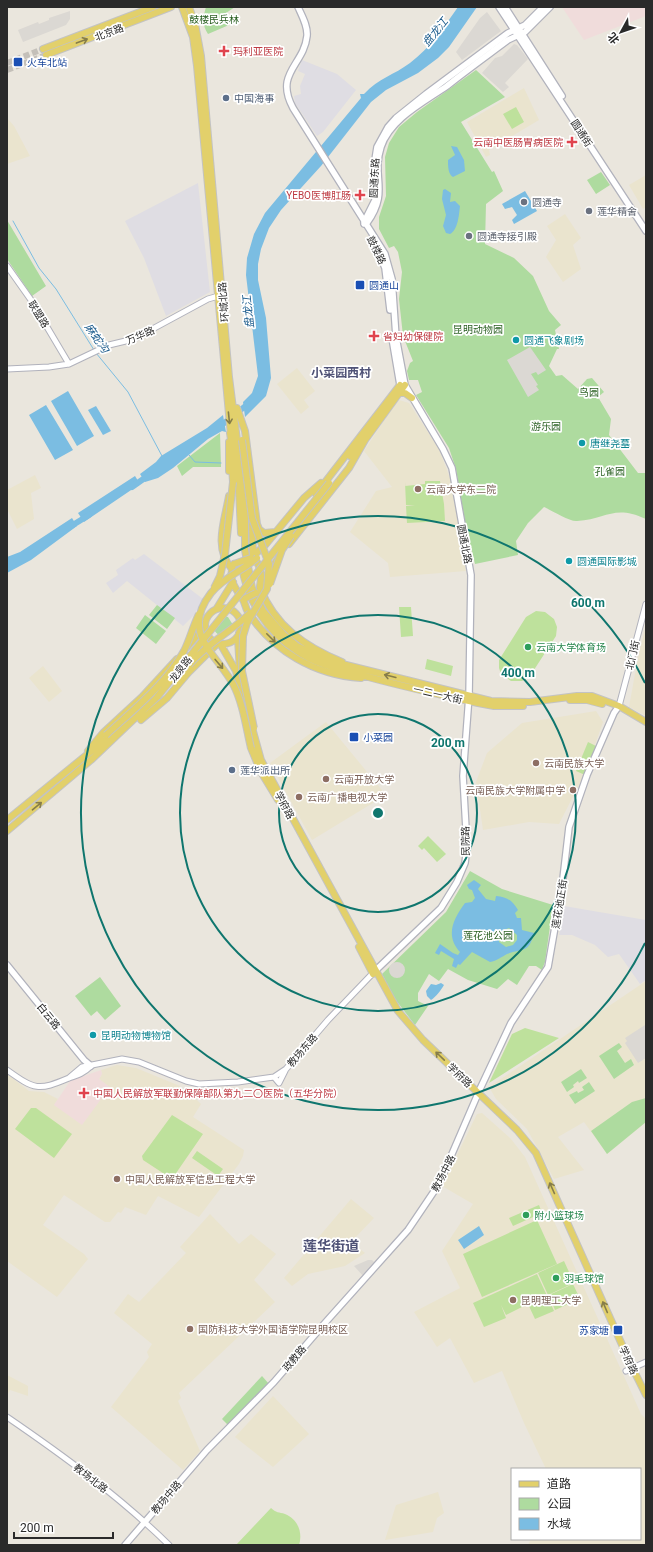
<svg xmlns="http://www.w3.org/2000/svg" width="653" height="1552" font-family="Roboto,'Noto Sans SC',sans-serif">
<rect width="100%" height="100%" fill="#eae6dd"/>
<!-- industrial -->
<path fill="#dfdde3" d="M302 60 337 74 356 90 323 132 317 136 295 103 294 96 301 94 300 86 305 74 298 71Z
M198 183 210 292 166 316 144 258 125 221Z
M144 554 203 599 194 615 183 626 127 581 113 593 106 583 118 575 116 570 133 558 135 560Z
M564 906 646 920V980L640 984 619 954 608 957 595 945 572 935H559Z"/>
<!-- education -->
<path fill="#eae4ce" d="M524 88 539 120 489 150 490 155 486 157 467 122Z
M7 118 14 126 30 156 7 164Z
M646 175V207L643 209 629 185Z
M565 214 581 238 573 245 581 269 563 282 546 257 556 240 547 226Z
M297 368 315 391 304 400 309 407 301 414 277 384Z
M399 400 409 403 439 449 451 481 466 571 390 577 388 563 350 532 376 491 392 487 364 451 392 408Z
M35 475 41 488 31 493 34 519 17 529 7 509V490Z
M646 625V716L629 707 638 657Z
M43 666 62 691 49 702 29 678Z
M596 711 603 722 585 773 559 824 529 822 483 830 476 782 487 753 522 723Z
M326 722 386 795 312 840 270 763Z
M646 981V1122L607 1154 584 1122 558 1137 584 1170 554 1179 527 1129 496 1099 489 1087Z
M117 1065 136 1068 180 1086 179 1089 192 1095 201 1104 193 1117 244 1150 243 1156 239 1164 199 1217 158 1196 146 1215 125 1207 121 1213 118 1212 110 1222H105L64 1195 43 1225 84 1254 88 1259 57 1297 7 1261V1074L29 1091 44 1092 58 1099 54 1105 109 1087 99 1079 102 1074 101 1070Z
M482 1113 511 1139 525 1157 641 1414 646 1419V1545H528L531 1539H640V1469H546L524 1423 502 1371 474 1383 450 1338 437 1347 414 1312 460 1288 442 1251 473 1204 442 1186 477 1114Z
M351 1199 374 1218 351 1242 365 1253 345 1266 308 1274 292 1286 284 1278Z
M210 1214 239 1244 251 1234 276 1254 254 1280 275 1302 179 1393 181 1398 178 1401 200 1451 183 1470 111 1407 149 1357 147 1352 152 1344 114 1313 128 1294 139 1302 186 1253 180 1247Z
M7 1375 28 1386V1396L10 1390 7 1396Z
M273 1396 309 1434 273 1467 235 1437Z
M438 1492 444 1513 437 1518 433 1532 385 1540 396 1505Z"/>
<!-- medical -->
<path fill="#f0dcdb" d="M562 7H646V16L584 40Z
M101 1070 102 1074 99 1079 110 1087 82 1125 54 1105 70 1081 76 1077H81Z"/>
<!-- green -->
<path fill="#aedb9f" d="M206 7H235L223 15 229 25 208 34C202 25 203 17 206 7Z
M476 70 505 97 461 122 492 172 494 171 503 191 486 204 485 244 514 258 533 276 549 311 561 325 555 330 559 349H557L549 366 556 376 562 375 578 389 587 379 592 378 604 392 598 397 611 419 609 435 638 473H646V519C614 504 607 519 577 521 570 522 551 510 544 507L528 523 516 541 518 555 475 564 465 522 456 469 449 448 416 395 422 392 418 380H409L407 371 410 363 413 361 403 336 399 299 402 272 398 252 394 246 389 248 379 229V217L386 196 385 157 389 143 399 127 417 112Z
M601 172 610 185 596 194 587 180Z
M7 220 46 286 32 296 7 259Z
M220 433 221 467H193L182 476 177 466Z
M157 605 175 618 167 629 149 615Z
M145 615 166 631 156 644 136 628Z
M220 616 228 617 233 625 219 635C211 630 211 621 220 616Z
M470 871 502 889 553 905 545 962 542 970 536 966H529L517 985 508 979 497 989 468 980 448 969 439 981 429 974 418 993V1001L428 1006 415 1025 395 999 382 974 446 912Z
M100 977 121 1006 105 1020 97 1011 91 1016 75 996Z
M619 1043 622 1047 617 1051 625 1063 631 1059 634 1065 614 1079 599 1056Z
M581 1069 587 1078 579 1083 578 1081 573 1085 574 1087 567 1092 561 1082Z
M589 1082 595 1091 575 1104 569 1095 577 1091 578 1093 584 1090 582 1087Z
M646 1098V1122L607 1154 591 1131 632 1102Z
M262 1376 269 1384 229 1426 222 1419Z"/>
<!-- pitch -->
<path fill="#bee19c" d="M516 107 524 122 512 129 503 114Z
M425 481H440L444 504 445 521 407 523 406 506 415 505H406L405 482V486L425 484Z
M399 607H411L413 636 401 637Z
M536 611 545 612 554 619 557 627 556 636 530 676 522 681H511L501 674 499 668V660L526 617Z
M427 659 453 666 451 676 425 669Z
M588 742 596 746 585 775 576 771Z
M428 836 446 854 437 862 424 848 422 850 418 846Z
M525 1028 559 1038 489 1083 512 1034Z
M31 1108H36L72 1134 54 1158 15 1129Z
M172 1115 203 1134 172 1179 143 1160 142 1156Z
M197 1151 223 1169 218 1176 192 1158Z
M539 1205 542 1213 513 1226 509 1218Z
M537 1220 557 1264 482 1297 463 1254Z
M564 1261 574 1283 548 1295 538 1273Z
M537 1274 554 1311 535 1319 527 1302 521 1305 522 1307 506 1315 501 1305 506 1318 484 1327 473 1303Z
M573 1284 580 1299 555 1310 549 1295Z
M271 1508C276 1513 279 1512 285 1514 298 1519 303 1533 299 1545H236Z"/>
<!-- plaza -->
<path fill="#dbd8d3" d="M70 11V19L66 25 23 42 18 30 38 22 39 24 49 20V18Z
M487 12 501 31 462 60 456 52 480 18Z
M514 44 517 45 528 59 505 83 509 87 503 92 482 73 495 58 502 56Z
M530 347 546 370 538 375 536 372 531 374 538 385 536 386 539 390 528 397 507 360Z
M389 970a8 8 0 1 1 16 0a8 8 0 1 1-16 0Z
M645 1025 646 1058 638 1063 625 1043 627 1041 625 1038Z
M368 1260H372L375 1263 364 1277 354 1266Z"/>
<!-- water -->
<path fill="#7bbde2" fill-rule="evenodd" d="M458 7H477L449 47 438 58 418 73 386 90 371 102 321 166 281 210 269 228 261 249 258 264V280L266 318 271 378 266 396 245 417 243 402 252 393 258 376 246 275 247 258 254 234 265 213 361 98 360 94H364C379 78 394 75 410 63 430 48 444 27 458 7Z
M451 146 457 147 464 160 465 171 453 177C448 174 448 166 448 160L455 155Z
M445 189 451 193 450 202 455 201 460 206C459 215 458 230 450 234L446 233 443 226 446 215 442 199 443 190Z
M525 191 537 211 514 224 512 220 517 215 512 207 505 209 502 204Z
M68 391 94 436 77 446 51 401Z
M46 405 73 450 55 460 29 415Z
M96 406 111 431 103 435 88 410Z
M223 415 226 432 222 431 208 439 173 468 158 478 145 482 140 474 156 462 161 456 207 428Z
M135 476 140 484 84 522 78 513Z
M72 518 77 526 31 560 7 573V557L20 552Z
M474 880 481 885 478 889 486 899 495 901 496 896C507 897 512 900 518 910L515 913 517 918H521L522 930 534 933C529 954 522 948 507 954 501 957 497 961 490 962L472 952 460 965 458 964 456 968 452 966 454 959 441 951 439 955 435 953 440 944 453 953 458 955 460 952C445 936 453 919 465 903L472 902 475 898 472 890 469 889 467 885ZM509 928 517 935V940L513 945 506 947 499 942V932Z
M441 983 444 985C441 990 436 997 431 1000L427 996 426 991 431 984 436 985Z
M479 1226 484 1235 464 1249 458 1240Z"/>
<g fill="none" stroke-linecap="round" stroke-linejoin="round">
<!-- stream -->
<path stroke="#7bbde2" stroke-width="1" d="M13 221 39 268 56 289 94 350
M96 353 128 392 162 456
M189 455 195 462 221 463"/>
<!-- river -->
<path stroke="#7bbde2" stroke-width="6" d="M218 428 248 404
M132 487 149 475
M68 528 89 515"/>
<!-- primary-tunnel -->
<path stroke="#c4c0b9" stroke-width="6" stroke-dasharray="6 3" stroke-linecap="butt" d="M7 63 43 49
M7 70 46 55"/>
<defs>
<path id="tertiary" d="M7 266 31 300 69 364
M7 369 49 367 69 364 109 345 134 339 208 299 222 295
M619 706 646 604
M7 1070C35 1090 38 1091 69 1078 78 1075 84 1073 91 1066
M274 1077 279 1083 285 1071
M69 1078 82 1067 122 1059 139 1062 186 1081 199 1084 238 1082 274 1077 286 1069 328 1020 375 971
M626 1371 646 1362
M7 1417C64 1456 120 1497 169 1545"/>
<path id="secondary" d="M298 7C302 16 308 26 307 36 304 65 274 73 293 108L385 254 392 279 396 337 405 385 443 449 452 468 471 575 469 696 463 776 467 847 465 863 457 882 441 908 376 970
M499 7 646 231
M505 7 562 96
M364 222 375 200 376 184 374 166 377 147 388 127 396 118 426 94 508 33 525 25 543 7
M364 224 367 223C390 191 371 178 381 147 390 119 424 102 447 86 467 70 488 55 508 40L525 32 550 7
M374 241 385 268 390 310
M392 338 400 385
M7 965 84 1060 91 1066
M125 1545 207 1450 274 1382 324 1324 408 1230 439 1184 480 1089 511 1023 548 967 562 887 569 827 587 775 614 713 619 706"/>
<path id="primary" d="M182 7 193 37 197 66 231 436
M189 7 195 24 201 56 229 377 245 503V550L252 588 263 611 283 634 297 646 326 660 491 701 530 702 577 696H592L619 706 646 722
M43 49 153 7
M46 55 171 7
M398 393H405L412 398
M237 408 245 431 257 524 259 529 264 533 276 532
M230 433 239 489 241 533
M350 456 365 440 405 385
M232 466 233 482
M229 471V442
M316 494 400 385
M229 496C225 520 213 548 232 569
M252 518 253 558C261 564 262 576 260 586
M289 544 349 468 365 440
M251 558 266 544 304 498 321 483
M234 564C227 578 235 588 242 598 245 602 245 607 248 612 273 651 315 675 361 678
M242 564C245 599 268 632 297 651 314 663 334 668 354 673 395 685 437 694 478 703L494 706H523
M261 585 278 559
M260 588C275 626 305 647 342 662
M205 626a18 18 0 1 1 36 0a18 18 0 1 1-36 0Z
M217 608 233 582
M239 633 238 639 240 672
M221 645 236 671 250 728
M187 647 204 627
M570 700H587L602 704
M141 720 167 698 188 673 218 643
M251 724 261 760 274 784 398 1011 423 1040 517 1130 536 1153 632 1367 646 1395
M251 748 261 772 278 800
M88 751 103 733 142 697 177 659
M7 820 127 722
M7 831 91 760 158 696
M359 947 373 974"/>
</defs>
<!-- tertiary casing -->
<use href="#tertiary" stroke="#b1b2bc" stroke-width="7"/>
<!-- secondary casing -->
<use href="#secondary" stroke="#b1b2bc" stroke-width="8"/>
<!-- primary casing -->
<use href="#primary" stroke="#c3c3c3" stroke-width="8"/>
<!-- tertiary -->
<use href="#tertiary" stroke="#fff" stroke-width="5"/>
<!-- secondary -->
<use href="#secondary" stroke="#fff" stroke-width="5.5"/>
<!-- primary -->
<use href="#primary" stroke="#e2d06b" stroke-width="6"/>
<defs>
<path id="primary-bridge" d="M242 440 252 518 269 564 267 589 247 623 243 636 242 671 254 728
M234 564 251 558
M270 584 282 550 291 536
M214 588 220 576 225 554 233 482
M246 598 256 593
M189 665C206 644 231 632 250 613
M158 696 329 483
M106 735C133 710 166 684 184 651 190 639 193 626 199 614
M251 748C246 727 243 703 233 684 216 653 180 633 211 593 223 578 243 570 257 558"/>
</defs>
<!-- primary-bridge casing -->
<use href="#primary-bridge" stroke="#c3c3c3" stroke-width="8" stroke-linecap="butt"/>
<!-- primary-bridge -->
<use href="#primary-bridge" stroke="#e2d06b" stroke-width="6"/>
</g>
<!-- one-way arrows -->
<defs><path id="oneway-shaft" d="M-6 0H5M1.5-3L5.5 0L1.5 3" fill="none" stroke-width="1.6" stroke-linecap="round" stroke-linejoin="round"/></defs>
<g stroke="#867d4a">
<use href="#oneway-shaft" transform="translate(82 41) rotate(-20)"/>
<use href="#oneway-shaft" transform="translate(229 418) rotate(84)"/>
<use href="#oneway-shaft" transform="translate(271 638) rotate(45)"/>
<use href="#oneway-shaft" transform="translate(219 664) rotate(50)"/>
<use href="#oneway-shaft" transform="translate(390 676) rotate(-166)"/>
<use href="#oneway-shaft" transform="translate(37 806) rotate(-40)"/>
<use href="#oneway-shaft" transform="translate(440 1056) rotate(-136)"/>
<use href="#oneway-shaft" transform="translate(552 1188) rotate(-114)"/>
<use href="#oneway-shaft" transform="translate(605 1307) rotate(-113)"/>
</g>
<!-- distance rings -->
<g fill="none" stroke="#0f766e" stroke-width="2">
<circle cx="378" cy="813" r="99"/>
<circle cx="378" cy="813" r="198"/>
<path d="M645 943A297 297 0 1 1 645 683"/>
</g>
<!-- markers -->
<g fill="#e0444e" stroke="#fff" stroke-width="1.5">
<path d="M222 45h4v4h4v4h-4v4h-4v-4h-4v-4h4z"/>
<path d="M570 136h4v4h4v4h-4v4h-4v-4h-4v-4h4z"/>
<path d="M358 189h4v4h4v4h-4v4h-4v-4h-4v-4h4z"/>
<path d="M372 330h4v4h4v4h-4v4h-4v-4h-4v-4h4z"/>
<path d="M82 1087h4v4h4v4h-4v4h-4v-4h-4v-4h4z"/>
</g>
<g fill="#1a4fb4" stroke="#fff" stroke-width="1.5">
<rect x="13" y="57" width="10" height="10" rx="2"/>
<rect x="355" y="280" width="10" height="10" rx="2"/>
<rect x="349" y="732" width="10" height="10" rx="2"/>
<rect x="613" y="1325" width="10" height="10" rx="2"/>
</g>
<g fill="#5c6f8a" stroke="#fff" stroke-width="1.5">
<circle cx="226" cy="98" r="4"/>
<circle cx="232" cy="770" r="4"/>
</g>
<g fill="#6b7280" stroke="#fff" stroke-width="1.5">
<circle cx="524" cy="202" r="4"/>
<circle cx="589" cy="211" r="4"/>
<circle cx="469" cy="236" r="4"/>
</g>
<g fill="#0f9aa8" stroke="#fff" stroke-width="1.5">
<circle cx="516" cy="340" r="4"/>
<circle cx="582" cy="443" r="4"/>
<circle cx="569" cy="561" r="4"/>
<circle cx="93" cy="1035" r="4"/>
</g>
<g fill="#8d6e63" stroke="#fff" stroke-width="1.5">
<circle cx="418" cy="489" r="4"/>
<circle cx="536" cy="763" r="4"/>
<circle cx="326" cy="779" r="4"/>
<circle cx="573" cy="790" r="4"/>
<circle cx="299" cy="797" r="4"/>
<circle cx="117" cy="1179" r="4"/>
<circle cx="513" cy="1300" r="4"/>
<circle cx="190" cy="1329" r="4"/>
</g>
<g fill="#2e9e5b" stroke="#fff" stroke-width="1.5">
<circle cx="528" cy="647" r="4"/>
<circle cx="526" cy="1215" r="4"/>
<circle cx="556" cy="1278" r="4"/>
</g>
<g text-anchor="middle" stroke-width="3.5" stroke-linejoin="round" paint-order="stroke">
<!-- park labels -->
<g font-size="10" fill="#295f21" stroke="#fff">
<text x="214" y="23">鼓楼民兵林</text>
<text x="478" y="333">昆明动物园</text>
<text x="589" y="396">鸟园</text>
<text x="546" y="430">游乐园</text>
<text x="610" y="475">孔雀园</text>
<text x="488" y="939">莲花池公园</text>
</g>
<!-- street labels -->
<g font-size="10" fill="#2a2a2a" stroke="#fff">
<text transform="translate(109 32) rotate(-20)" y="4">北京路</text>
<text transform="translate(582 133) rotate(57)" y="4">圆通街</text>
<text transform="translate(374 178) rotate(-87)" y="4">圆通东路</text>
<text transform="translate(377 250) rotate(64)" y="4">鼓楼路</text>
<text transform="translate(223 302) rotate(-94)" y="4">环城北路</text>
<text transform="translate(39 314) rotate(59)" y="4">联盟路</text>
<text transform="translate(140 335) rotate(-23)" y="4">万华路</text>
<text transform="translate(465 544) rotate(79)" y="4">圆通北路</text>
<text transform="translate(632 655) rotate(-77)" y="4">北门街</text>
<text transform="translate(180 669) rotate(-52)" y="4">龙泉路</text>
<text transform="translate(438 694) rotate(13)" y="4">一二一大街</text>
<text transform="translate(285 805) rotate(62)" y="4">学府路</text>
<text transform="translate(465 841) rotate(-91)" y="4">民院路</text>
<text transform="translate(559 904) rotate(-81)" y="4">莲花池正街</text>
<text transform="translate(49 1016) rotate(51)" y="4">白云路</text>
<text transform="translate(302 1050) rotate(-49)" y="4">教场东路</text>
<text transform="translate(460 1075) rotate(44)" y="4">学府路</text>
<text transform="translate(443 1173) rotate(-63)" y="4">教场中路</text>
<text transform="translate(294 1358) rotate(-50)" y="4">政教路</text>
<text transform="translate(629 1360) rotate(65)" y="4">学府路</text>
<text transform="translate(91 1478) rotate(38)" y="4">教场北路</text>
<text transform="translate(166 1497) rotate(-49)" y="4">教场中路</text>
</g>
<!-- health labels -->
<g font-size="10" fill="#be3a42" stroke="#fff" text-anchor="start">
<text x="233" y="55">玛利亚医院</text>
<text x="563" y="146" text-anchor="end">云南中医肠胃病医院</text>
<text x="351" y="199" text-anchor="end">YEBO医博肛肠</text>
<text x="383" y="340">省妇幼保健院</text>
<text x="93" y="1097">中国人民解放军联勤保障部队第九二〇医院（五华分院）</text>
</g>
<!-- transit labels -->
<g font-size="10" fill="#164399" stroke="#fff" text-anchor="start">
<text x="27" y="66">火车北站</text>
<text x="369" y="289">圆通山</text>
<text x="363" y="741">小菜园</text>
<text x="609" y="1334" text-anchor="end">苏家塘</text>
</g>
<!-- service labels -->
<g font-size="10" fill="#4e5e75" stroke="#fff" text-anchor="start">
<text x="234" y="102">中国海事</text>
<text x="240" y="774">莲华派出所</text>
</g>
<!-- worship labels -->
<g font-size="10" fill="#5b616d" stroke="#fff" text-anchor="start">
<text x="532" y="206">圆通寺</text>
<text x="597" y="215">莲华精舍</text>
<text x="477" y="240">圆通寺接引殿</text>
</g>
<!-- culture labels -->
<g font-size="10" fill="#0d838f" stroke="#fff" text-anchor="start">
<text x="524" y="344">圆通飞象剧场</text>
<text x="590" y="447">唐继尧墓</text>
<text x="577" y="565">圆通国际影城</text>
<text x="101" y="1039">昆明动物博物馆</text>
</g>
<!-- education labels -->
<g font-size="10" fill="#785e54" stroke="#fff" text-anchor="start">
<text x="426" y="493">云南大学东二院</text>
<text x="544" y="767">云南民族大学</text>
<text x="334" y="783">云南开放大学</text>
<text x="565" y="794" text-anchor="end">云南民族大学附属中学</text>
<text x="307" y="801">云南广播电视大学</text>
<text x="125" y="1183">中国人民解放军信息工程大学</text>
<text x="521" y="1304">昆明理工大学</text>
<text x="198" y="1333">国防科技大学外国语学院昆明校区</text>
</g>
<!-- leisure labels -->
<g font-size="10" fill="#27864d" stroke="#fff" text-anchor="start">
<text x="536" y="651">云南大学体育场</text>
<text x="534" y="1219">附小篮球场</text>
<text x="564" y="1282">羽毛球馆</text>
</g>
<!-- water labels -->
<g font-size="11" font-style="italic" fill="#1b5b8c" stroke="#fff">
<text transform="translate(435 32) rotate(-51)" y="4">盘龙江</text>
<text transform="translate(248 312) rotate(-96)" y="4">盘龙江</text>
<text transform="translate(97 338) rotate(55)" y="4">麻蛇沟</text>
</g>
<!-- quarter labels -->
<g font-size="12" font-weight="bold" fill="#4f5276" stroke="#fff">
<text x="341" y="377">小菜园西村</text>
</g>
<!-- district labels -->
<g font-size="14" font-weight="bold" fill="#4f5276" stroke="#fff">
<text x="331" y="1251">莲华街道</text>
</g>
</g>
<circle cx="378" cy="813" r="6" fill="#0f766e" stroke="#fff" stroke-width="2"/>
<g font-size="12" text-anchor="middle" font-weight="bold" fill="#0f766e" stroke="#fff" stroke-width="3.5" stroke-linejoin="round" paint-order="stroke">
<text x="588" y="607">600 m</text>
<text x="518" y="677">400 m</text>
<text x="448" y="747">200 m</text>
</g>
<!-- border -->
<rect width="653" height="1552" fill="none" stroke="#2a2a2a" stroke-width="16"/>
<!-- legend -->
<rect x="511" y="1468" width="130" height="72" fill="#ffffff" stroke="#aaaaaa"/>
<rect x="519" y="1481" width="20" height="6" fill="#e2d06b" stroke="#aaaaaa"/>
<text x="547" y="1488" font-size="12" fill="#2a2a2a">道路</text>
<rect x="519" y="1498" width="20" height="12" fill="#aedb9f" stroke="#aaaaaa"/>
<text x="547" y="1508" font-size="12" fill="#2a2a2a">公园</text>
<rect x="519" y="1518" width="20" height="12" fill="#7bbde2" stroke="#aaaaaa"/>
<text x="547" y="1528" font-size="12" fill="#2a2a2a">水域</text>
<!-- north arrow -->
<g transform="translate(621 32) rotate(230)" stroke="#ffffff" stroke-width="3" paint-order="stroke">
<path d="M0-3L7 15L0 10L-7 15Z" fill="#2a2a2a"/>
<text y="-6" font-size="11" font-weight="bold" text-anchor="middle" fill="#2a2a2a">北</text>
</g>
<!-- scale -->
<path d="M14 1532v6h99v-6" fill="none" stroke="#2a2a2a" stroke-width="2"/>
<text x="20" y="1532" font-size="12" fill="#2a2a2a" stroke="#ffffff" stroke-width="3" paint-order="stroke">200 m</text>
</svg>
